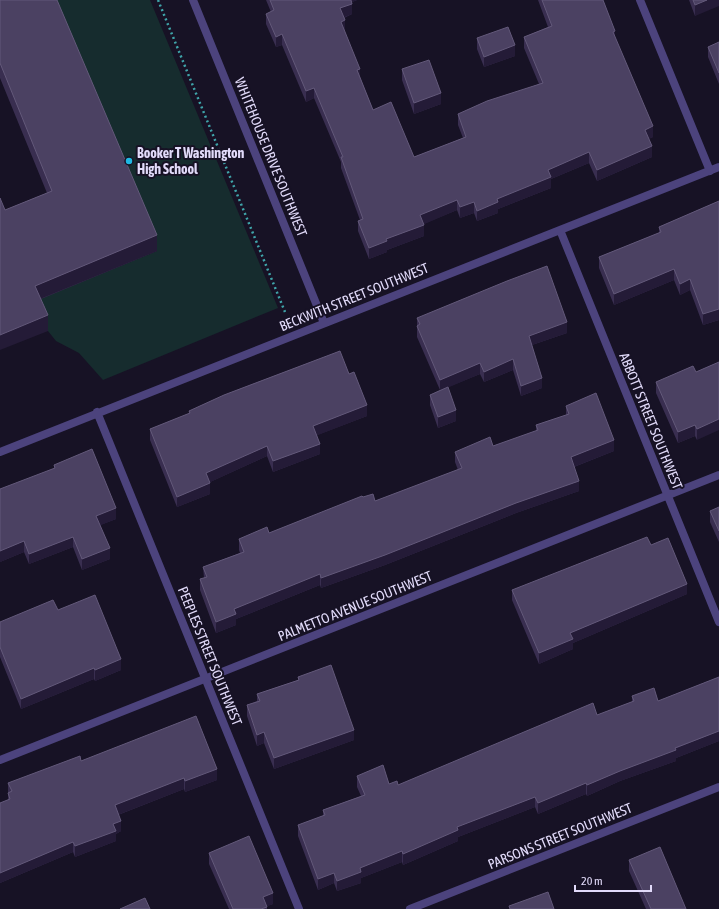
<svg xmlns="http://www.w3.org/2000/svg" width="719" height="909" font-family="'Asap Condensed',sans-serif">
<rect width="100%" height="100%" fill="#171225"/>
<!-- green -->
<path fill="#162c2e" d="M51 0H150L278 308 103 380 79 353 56 341 48 331 35 301 157 251Z"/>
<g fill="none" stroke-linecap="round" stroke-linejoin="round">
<!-- path -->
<path stroke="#3fa4a9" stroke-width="2.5" stroke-dasharray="2 3" stroke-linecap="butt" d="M158 0 285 312"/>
<!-- minor -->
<path stroke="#4c437d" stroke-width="8" d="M193 0 324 323
M640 0 710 171
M560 230 719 622
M97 412 299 909
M0 452 719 167
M0 760 719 475
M410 909 719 787"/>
</g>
<!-- wall -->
<path fill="#392e50" d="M0 0 157 251 41 299 48 331 5 210 47 193 0 78Z
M266 0H357L352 2V14L344 18 345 31H344L360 77 373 110 414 157 463 138 458 125V114L539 84 524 48V37L548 27 538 0H603L615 38 653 137 648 139 652 157 597 181 589 163 551 179V188L498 209V213L477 221 474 213 460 218 457 210 423 224 424 236 387 250V252L369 259 358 231V221L360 220 341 168V162L314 98 306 102 282 45 276 47 266 24V14L271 12Z
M689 0H719L695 16Z
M477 38 515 56 484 67 477 49Z
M719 42V84L708 57V47Z
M402 69 441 104 414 114 402 80Z
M719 201V320L703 325 690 290 680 295 674 280 614 305 599 268V257L659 233V227Z
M417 318 567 333 532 345 542 388 521 396 513 370 484 382 480 374 448 387 456 421 438 428 430 405V395L440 390 417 337Z
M719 362 697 440 695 436 678 443 656 393V382L696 372Z
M349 374 367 416 317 435 320 454 273 472 267 456 210 482V494L177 507 150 440V429L189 414V411Z
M566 406 614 451 574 467 579 491 516 513 385 565 321 588 320 585 236 619V625L216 633 200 590V579L204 578 203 567 240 553 239 550V539L269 533 363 497 375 501 458 470 455 462V452L493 446 536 431V425L566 415Z
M54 465 116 519 100 525 110 559 82 570 73 547 29 564 24 552 0 562 54 468Z
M719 507V542L710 522V511Z
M651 545 687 594 573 643V649L539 664 512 600V590Z
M58 610 121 670 95 681 94 679 21 709 0 657V622Z
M298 677 354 740 274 769 264 743 257 746 247 716V705L257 701V694L298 680Z
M719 677V741L676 758V761L620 781 587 796 586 794 538 814 535 807 458 837V841L403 865 402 862 361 878V883L337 891 334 883 318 890 298 836V825L323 816V810L361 796 357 787V776L389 784 398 785 597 715 632 702V696L658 701Z
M81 761 217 780 185 792 184 789 118 815 121 831 116 834V841L75 857 73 852 0 883V803L8 800V783Z
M209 853 273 904 267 906V909H229L209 864Z
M629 860 686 909H646L629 871Z"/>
<!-- shaded-wall -->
<path fill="#241b37" d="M348 0H357L348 4Z
M707 0H719V6L695 16V5Z
M352 4V14L340 19V8Z
M345 20V31L341 33V22Z
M615 31V41L613 32Z
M282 34V45L276 47V37Z
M515 45V56L484 67V57Z
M360 69V80L357 70Z
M314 88V98L306 102V91Z
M441 93V104L414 114V103Z
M653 126V137L645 141V130Z
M652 146V157L597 181V170Z
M589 152V163L551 179V188L498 209V213L477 221V211L548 170Z
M457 200V210L420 226V215Z
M474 202V213L460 218V207Z
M424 225V236L387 250V252L369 259V248L386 239Z
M157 235V251L35 301V286Z
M674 269V280L614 305V294Z
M690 279V290L680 295V284Z
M719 309V320L703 325V314Z
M48 315V331L0 350V335Z
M567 322V333L529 346V336Z
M513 359V370L484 382V372Z
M480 363V374L440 391V380Z
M542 378V388L521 396V386Z
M367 405V416L313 437V426Z
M456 410V421L438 428V417Z
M719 419V430L697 440V429Z
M695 425V436L678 443V432Z
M614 440V451L571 468V457Z
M320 444V454L273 472V461Z
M267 446V456L206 484V473Z
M579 481V491L516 513 385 565 321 588V578L516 503Z
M210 483V494L177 507V497Z
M116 508V519L96 527V516Z
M73 537V547L29 564V554Z
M24 541V552L0 562V551Z
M110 548V559L82 570V559Z
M320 574V585L236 619V625L216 633V622L234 609Z
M687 584V594L573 643V649L539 664V653L570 633Z
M121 659V670L95 681V670Z
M94 668V679L21 709V699Z
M354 730V740L274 769V758Z
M719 731V741L676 758V761L620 781 587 796V785L620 771Z
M264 732V743L257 746V735Z
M217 769V780L185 792V781Z
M184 778V789L115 816V805Z
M586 783V794L538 814V803Z
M535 797V807L458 837V841L403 865V854L457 827Z
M121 821V831L116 834V841L75 857V846L113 824Z
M73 842V852L0 883V873Z
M402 851V862L361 878V883L337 891V881L360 868Z
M334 873V883L318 890V879Z
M273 893V904L263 908V897Z"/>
<!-- building -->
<path fill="#4b4162" stroke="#63597a" d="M0 0H57L157 235 35 286 48 315 0 335V198L5 210 52 191 0 63Z
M270 0H351L352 4 340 8 345 20 341 22 360 69 357 70 373 110 391 102 414 157 466 137 458 114 487 101 543 83 524 37 552 26 542 0H603L615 31 613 32 653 126 645 130 652 146 597 170 589 152 548 170 551 177 497 199 498 202 477 211 474 202 460 207 457 200 420 215 424 225 386 239 387 241 369 248 358 221 363 219 341 157H343L314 88 306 91 282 34 276 37 266 14 274 10Z
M693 0H707L695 5Z
M508 27 515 45 484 57 477 38Z
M719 42V73L708 47Z
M429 60 441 93 414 103 402 69Z
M719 201V309L703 314 690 279 680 284 674 269 614 294 599 257 661 232 659 227Z
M547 266 567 322 529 336 542 378 521 386 513 359 484 372 480 363 440 380 417 326 420 324 417 318 507 281Z
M340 351 349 374 354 372 367 405 313 426 320 444 273 461 267 446 206 473 210 483 177 497 150 429 190 413 189 411 224 395Z
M719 362V419L697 429 695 425 678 432 656 382 693 366 696 372Z
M448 387 456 410 438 417 430 395Z
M596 393 614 440 571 457 579 481 516 503 385 555 321 578 320 574 234 609 236 614 216 622 200 579 207 577 203 567 244 552 239 539 267 527 269 533 362 496 363 497 373 494 375 501 462 468 455 452 490 437 493 446 538 430 536 425 569 414 566 406Z
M92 449 116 508 96 516 110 548 82 559 73 537 29 554 24 541 0 551V489L55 468 54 465Z
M719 507V531L710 511Z
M647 537 651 545 668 538 687 584 570 633 573 639 539 653 512 590Z
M95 595 121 659 95 670 94 668 21 699 0 647V622L53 600 58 610Z
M331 665 354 730 274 758 264 732 257 735 247 705 260 701 257 694 299 680 298 677Z
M719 677V731L675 748 676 750 620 771 587 785 586 783 538 803 535 797 457 827 458 830 403 854 402 851 360 868 361 872 337 881 334 873 318 879 298 825 325 815 323 810 365 795 357 776 383 765 389 784 397 781 398 785 593 703 597 715 634 701 632 696 654 688 658 701Z
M196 716 217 769 185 781 184 778 115 805 121 821 113 824 116 831 75 846 73 842 0 873V803L10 799 8 793 12 791 8 783 80 756 81 761Z
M249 836 273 893 263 897 267 907 261 909H233L209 853Z
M660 847 686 909H651L629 860Z
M548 892 554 909H510L509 906Z
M145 898 150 909H120Z"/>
<!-- markers -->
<circle fill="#1fb8e2" stroke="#171225" stroke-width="1.5" cx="129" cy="161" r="4"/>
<g text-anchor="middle" stroke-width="4" stroke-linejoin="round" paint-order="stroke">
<!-- poi labels -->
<g font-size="14" font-weight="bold" fill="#e2dbfa" stroke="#171225" text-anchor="start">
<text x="137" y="158">Booker T Washington<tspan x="137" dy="16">High School</tspan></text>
</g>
<!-- street labels -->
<g font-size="14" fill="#e2dbfa" stroke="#171225">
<text transform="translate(271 157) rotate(68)" y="5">WHITEHOUSE DRIVE SOUTHWEST</text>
<text transform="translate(354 297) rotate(-22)" y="5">BECKWITH STREET SOUTHWEST</text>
<text transform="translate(651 421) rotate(68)" y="5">ABBOTT STREET SOUTHWEST</text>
<text transform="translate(355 606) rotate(-22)" y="5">PALMETTO AVENUE SOUTHWEST</text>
<text transform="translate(210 656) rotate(68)" y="5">PEEPLES STREET SOUTHWEST</text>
<text transform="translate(560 836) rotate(-22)" y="5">PARSONS STREET SOUTHWEST</text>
</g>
</g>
<!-- scale -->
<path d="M575 885v6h76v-6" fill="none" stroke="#e2dbfa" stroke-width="2"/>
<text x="581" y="885" font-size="12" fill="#e2dbfa" stroke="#171225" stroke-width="3" paint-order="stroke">20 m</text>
</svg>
